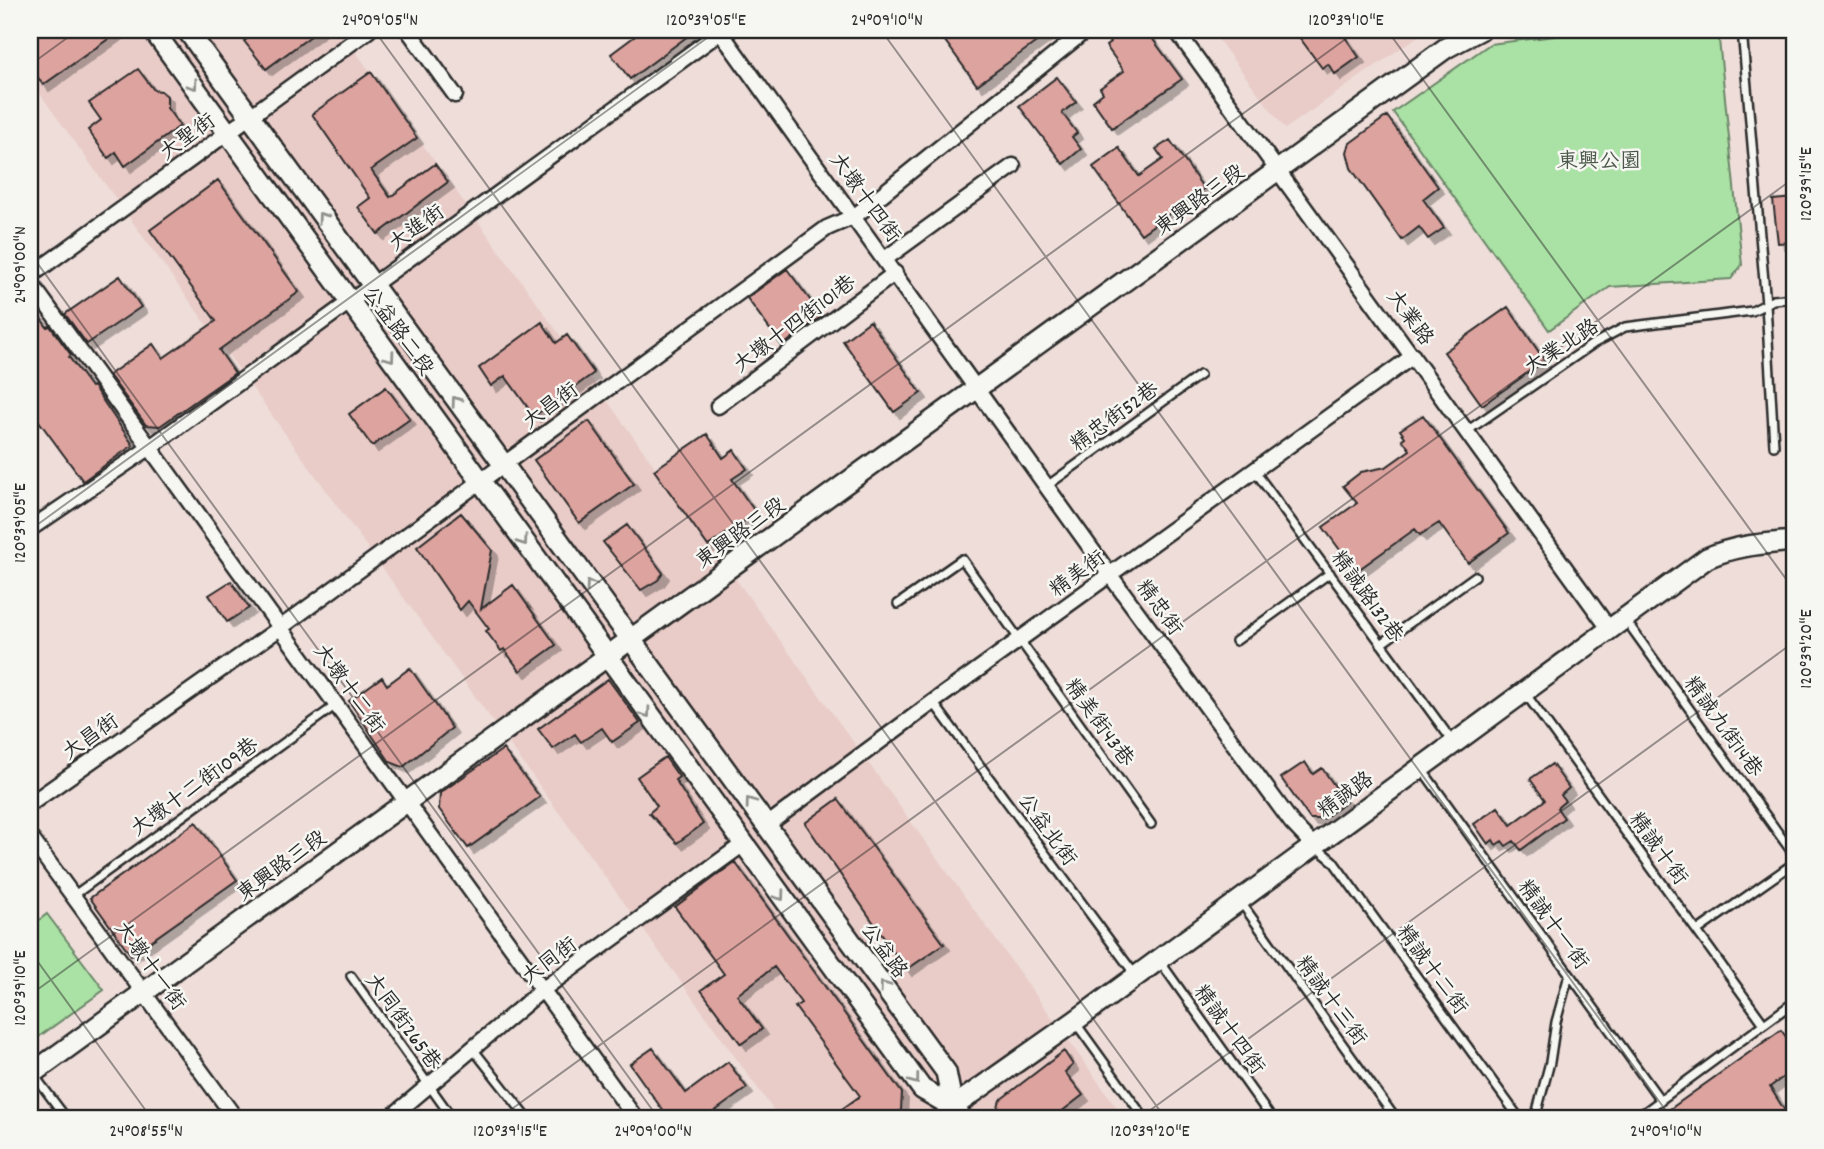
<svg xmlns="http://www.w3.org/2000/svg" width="1824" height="1149" font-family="Dekko,'LXGW WenKai TC',sans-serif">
<defs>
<filter id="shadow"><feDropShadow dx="6" dy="6" stdDeviation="0" flood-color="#0004"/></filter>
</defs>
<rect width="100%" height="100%" fill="#eeddd9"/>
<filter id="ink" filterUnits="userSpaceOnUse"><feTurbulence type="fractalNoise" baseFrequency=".0143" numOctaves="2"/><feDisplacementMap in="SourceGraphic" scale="14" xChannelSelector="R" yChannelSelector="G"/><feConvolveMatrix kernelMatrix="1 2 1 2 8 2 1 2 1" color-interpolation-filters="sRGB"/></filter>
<g filter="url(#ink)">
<!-- built -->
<path fill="#e9ccc8" d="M30 30H340L1125 1119H780L30 80Z
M1211 30H1427L1285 129Z"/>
<!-- green -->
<path fill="#aae1a4" stroke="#6a8668" stroke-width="2" d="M1604 30H1718L1742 265 1731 279 1610 287 1549 330 1393 112 1490 44Z
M47 914 104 990 30 1043V927Z"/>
<!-- building -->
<path fill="#dda39f" stroke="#2b2b2b" stroke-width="2" filter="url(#shadow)" d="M30 30H121L43 85 30 66Z
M259 30H319L266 69 244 41Z
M631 30H696L630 79 611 54 635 36Z
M937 30H1053L977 85Z
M1101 30H1146L1182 79 1112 128 1093 101 1103 93 1100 88 1124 71 1106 46 1110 43Z
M1294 30H1340L1359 57 1335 74 1328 64 1322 68Z
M138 69 154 90 161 91 167 96V108L180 126 125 166 116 152 108 158 88 130 101 120 89 103Z
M371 72 417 138 371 170 390 197 435 164 448 182 378 234 358 207 370 198 312 114Z
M1057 77 1076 102 1062 113 1077 133 1072 137 1081 149 1063 164 1019 106Z
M1387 116 1438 187 1423 199 1444 228 1428 239 1419 227 1402 240 1351 168 1347 152 1350 143Z
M1170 140 1204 189 1141 234 1093 167 1119 148 1139 176 1163 159 1156 149Z
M218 180 299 292 219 350 235 373 160 426 146 425 109 375 153 344 163 358 216 321 150 230Z
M1794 198V242L1778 243 1773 200Z
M787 269 822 316 782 346 747 298Z
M120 276 141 307 87 344 65 314Z
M30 304 47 327 50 326 71 355 69 357 91 387 93 386 133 445 83 481 30 409Z
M1508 307 1545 361 1482 405 1444 352Z
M870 321 921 393 894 412 843 341Z
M542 322 556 343 567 335 594 373 534 416 505 376 491 386 479 368Z
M386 387 410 419 372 446 349 414Z
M1423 415 1509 533 1468 563 1439 523 1420 535 1415 529 1351 575 1341 562 1346 558 1323 527 1357 503 1343 486 1361 472 1386 467 1410 450 1402 439 1405 437 1400 430Z
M589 421 634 484 579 523 534 460Z
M707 434 723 458 734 450 747 469 732 479 756 513 708 546 654 470Z
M461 513 492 550 481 609 513 585 556 645 520 671 504 649 501 651 486 631 489 629 468 601 460 610 417 547Z
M627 525 663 573 658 580 641 590 603 542Z
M231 581 249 608 227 622 209 595Z
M410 668 452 728 403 767 390 762 349 701 382 677 387 685Z
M608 679 640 723 612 742 602 728 581 742 575 734 553 749 538 729Z
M503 749 540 797 468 848 439 809 440 793Z
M665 757 679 777 675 780 703 824 677 843 649 813 657 806 637 777Z
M1305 762 1313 774 1322 768 1346 802 1323 819H1310L1281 778Z
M1552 764 1569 788 1561 795 1565 801 1557 808 1564 818 1521 850 1514 841 1506 846 1502 841 1496 845 1493 840 1488 844 1474 824 1498 807 1511 825 1545 800 1530 779Z
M838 799 944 944 906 970 805 823Z
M196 822 237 880 131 955 90 898Z
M735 862 902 1093 901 1110 888 1119H828L860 1096 795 1007 801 1003 774 967 737 995 762 1029 741 1044 701 990 724 974 675 907Z
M1781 1030 1787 1038 1794 1032V1069L1770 1087 1790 1119H1760L1755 1113 1747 1119H1656Z
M653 1048 686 1093 728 1062 747 1088 704 1119H669L630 1064Z
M1064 1051 1073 1065 1065 1072 1083 1095 1052 1119H999L996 1113 1000 1100Z"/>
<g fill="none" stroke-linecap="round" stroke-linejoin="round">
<defs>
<path id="lane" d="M1467 431 1593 344 1625 327 1752 311 1766 304 1742 30
M1774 446 1766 304 1773 300 1794 298
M1254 470 1453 742
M1047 486 1200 375
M898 604 962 559 1151 824
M1625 619 1794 855
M1236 641 1330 573
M1381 644 1475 576
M1525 693 1764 1024
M933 702 1136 976
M1421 768 1661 1101
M1316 847 1333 861 1520 1119
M73 896 336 705
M1240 901 1396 1119
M1697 931 1794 863
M1159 960 1272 1119
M351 976 453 1119
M1075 1022 1145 1119
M473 1049 525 1115V1119
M34 1075 67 1119
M1535 1119 1550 1062 1556 1022 1569 975
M1635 1119 1794 1002"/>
<path id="street" d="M408 30 455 95
M719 30 1110 575 1292 823 1313 845
M1176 30 1610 630
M885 259 1013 166
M30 276 369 30
M30 282 636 1119
M718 406 895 273
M30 529 149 448 723 30
M30 804 280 628 827 228 855 216 1086 30
M767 825 933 702 1413 356
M30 837 236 1119
M389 1119 542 990 742 845
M937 1119 953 1107"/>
<path id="secondary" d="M153 30C409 383 664 737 922 1089L953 1107
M187 30 946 1072 953 1107 963 1119
M30 1075 1446 48 1480 30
M953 1107 1075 1021 1707 558C1736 545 1763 544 1794 541"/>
</defs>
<!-- lane casing -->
<use href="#lane" stroke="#2b2b2b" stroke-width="12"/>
<!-- street casing -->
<use href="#street" stroke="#2b2b2b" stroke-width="19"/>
<!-- secondary casing -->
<use href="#secondary" stroke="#2b2b2b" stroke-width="24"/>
<!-- path -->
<path stroke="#2b2b2b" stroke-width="3.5" stroke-dasharray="2 5" stroke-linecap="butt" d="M1536 30V36L1563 30"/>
<!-- lane -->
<use href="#lane" stroke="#f6f6f2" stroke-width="7"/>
<!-- street -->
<use href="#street" stroke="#f6f6f2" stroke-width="14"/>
<!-- secondary -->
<use href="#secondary" stroke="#f6f6f2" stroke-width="19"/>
</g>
<!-- one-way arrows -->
<defs><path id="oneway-chevron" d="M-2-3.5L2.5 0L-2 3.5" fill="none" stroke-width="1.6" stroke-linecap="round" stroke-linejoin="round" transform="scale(1.75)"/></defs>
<g stroke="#90908e">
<use href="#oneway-chevron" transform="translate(193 85) rotate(54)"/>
<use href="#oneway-chevron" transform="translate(322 217) rotate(-126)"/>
<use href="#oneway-chevron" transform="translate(390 357) rotate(54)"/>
<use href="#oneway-chevron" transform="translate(456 401) rotate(-126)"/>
<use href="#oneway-chevron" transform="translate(523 541) rotate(55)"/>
<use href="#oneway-chevron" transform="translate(590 585) rotate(-126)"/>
<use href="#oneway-chevron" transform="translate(646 713) rotate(54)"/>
<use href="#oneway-chevron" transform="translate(750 802) rotate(-126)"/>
<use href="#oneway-chevron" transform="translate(780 896) rotate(54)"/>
<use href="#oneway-chevron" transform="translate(884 986) rotate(-126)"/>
<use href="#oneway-chevron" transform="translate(915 1080) rotate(53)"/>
</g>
</g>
<!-- ticks -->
<path fill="none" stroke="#2b2b2b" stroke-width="2" stroke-opacity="0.45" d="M374 30 1166 1119M881 30 1672 1119M1387 30 1794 590M30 65 78 30M30 253 659 1119M30 530 718 30M30 951 152 1119M30 995 1358 30M498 1119 1794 178M1138 1119 1794 642M1778 1119 1794 1107"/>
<g text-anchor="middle" stroke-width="5" stroke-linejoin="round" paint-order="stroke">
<!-- street labels -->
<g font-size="21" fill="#2b2b2b" stroke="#f6f6f2">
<text transform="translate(187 136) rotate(-36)" y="7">大聖街</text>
<text transform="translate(866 197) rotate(54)" y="7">大墩十四街</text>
<text transform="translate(1199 199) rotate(-36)" y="7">東興路三段</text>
<text transform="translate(416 227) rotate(-36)" y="7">大進街</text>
<text transform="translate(1411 317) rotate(54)" y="7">大業路</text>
<text transform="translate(794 323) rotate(-37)" y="7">大墩十四街101巷</text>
<text transform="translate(399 330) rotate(54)" y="7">公益路二段</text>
<text transform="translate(1561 346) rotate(-33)" y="7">大業北路</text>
<text transform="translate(550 405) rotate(-36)" y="7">大昌街</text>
<text transform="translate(1114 416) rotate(-36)" y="7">精忠街52巷</text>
<text transform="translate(740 532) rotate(-36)" y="7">東興路三段</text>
<text transform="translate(1077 573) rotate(-36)" y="7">精美街</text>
<text transform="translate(1368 596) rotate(54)" y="7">精誠路132巷</text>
<text transform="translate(1160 607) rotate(54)" y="7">精忠街</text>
<text transform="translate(350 688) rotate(54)" y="7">大墩十二街</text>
<text transform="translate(1100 722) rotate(54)" y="7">精美街43巷</text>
<text transform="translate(1724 726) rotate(54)" y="7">精誠九街14巷</text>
<text transform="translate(90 736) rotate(-35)" y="7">大昌街</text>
<text transform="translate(194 786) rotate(-36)" y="7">大墩十二街109巷</text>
<text transform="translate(1345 794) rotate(-36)" y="7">精誠路</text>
<text transform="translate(1048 829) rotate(54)" y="7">公益北街</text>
<text transform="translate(1659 848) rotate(54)" y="7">精誠十街</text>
<text transform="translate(281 865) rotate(-36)" y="7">東興路三段</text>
<text transform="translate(1554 924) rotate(54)" y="7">精誠十一街</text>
<text transform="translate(885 950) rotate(54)" y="7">公益路</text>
<text transform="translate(549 960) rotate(-37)" y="7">大同街</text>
<text transform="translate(151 965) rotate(54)" y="7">大墩十一街</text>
<text transform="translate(1433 969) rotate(54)" y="7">精誠十二街</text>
<text transform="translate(1332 1000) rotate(54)" y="7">精誠十三街</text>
<text transform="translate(404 1021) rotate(54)" y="7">大同街265巷</text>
<text transform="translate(1230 1029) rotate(54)" y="7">精誠十四街</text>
</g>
<!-- park labels -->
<g font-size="21" fill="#4b5849" stroke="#f6f6f2">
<text x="1599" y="167">東興公園</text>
</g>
</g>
<!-- margin -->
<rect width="1824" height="1149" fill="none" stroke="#f6f6f2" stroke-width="77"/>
<rect x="38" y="38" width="1748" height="1072" fill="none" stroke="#2b2b2b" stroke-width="2.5"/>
<g font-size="18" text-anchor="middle" fill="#2b2b2b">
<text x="380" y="25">24°09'05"N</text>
<text x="706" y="25">120°39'05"E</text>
<text x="887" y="25">24°09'10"N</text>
<text x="1346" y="25">120°39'10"E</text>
<text transform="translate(1805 184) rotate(-90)" y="6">120°39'15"E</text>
<text transform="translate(19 265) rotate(-90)" y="6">24°09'00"N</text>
<text transform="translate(19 523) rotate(-90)" y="6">120°39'05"E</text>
<text transform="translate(1805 649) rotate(-90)" y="6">120°39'20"E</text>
<text transform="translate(19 988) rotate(-90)" y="6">120°39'10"E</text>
<text x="146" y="1136">24°08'55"N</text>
<text x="510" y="1136">120°39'15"E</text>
<text x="653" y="1136">24°09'00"N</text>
<text x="1150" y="1136">120°39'20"E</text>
<text x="1666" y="1136">24°09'10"N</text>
</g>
</svg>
